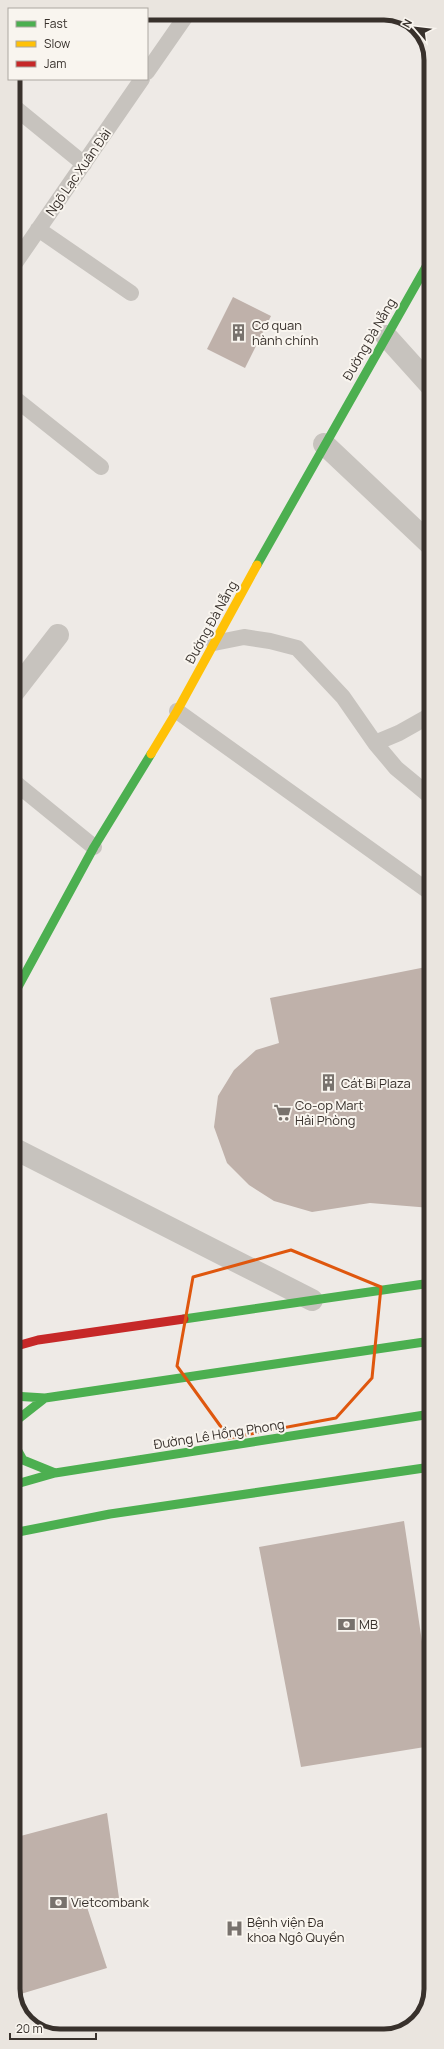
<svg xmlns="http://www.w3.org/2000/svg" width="444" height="2049" font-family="Manrope,sans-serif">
<rect width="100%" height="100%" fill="#eeeae6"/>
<!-- building -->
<path fill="#bfb1aa" d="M233 297 271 316 245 368 207 349Z
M431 966V1208L370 1203 312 1212 274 1201 249 1185 227 1163 214 1127 218 1096 234 1070 256 1050 279 1043 270 998Z
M404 1521 431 1702V1746L301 1767 259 1547Z
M107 1813 119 1898 87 1907 107 1968 14 1996 13 1838Z"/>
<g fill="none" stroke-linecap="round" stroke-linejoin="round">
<!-- lane -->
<path stroke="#c7c3be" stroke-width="16" d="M147 72 188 13
M13 106 84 164
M38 229 131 293
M13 266 142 79
M13 397 101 467
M214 643 244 637 270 641 297 648 343 697 375 743 396 768 431 797
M177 711 431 893
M375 743 399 733 431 715
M13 781 94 847"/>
<!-- street -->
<path stroke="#c7c3be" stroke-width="22" d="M386 336 431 386
M324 444 431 545
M13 693 58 635
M13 1148 312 1300"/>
<!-- fast -->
<path stroke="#4caf50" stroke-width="9" d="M257 565 431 258
M13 996 94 847 151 754
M184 1319 431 1283
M13 1396 45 1398 431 1341
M45 1398 17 1420 14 1444 23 1460 55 1473
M13 1485 55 1473 431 1414
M13 1533 110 1514 431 1467"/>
<!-- slow -->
<path stroke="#ffc107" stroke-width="9" d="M151 754 177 711 257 565"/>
<!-- jam -->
<path stroke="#c62828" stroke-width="9" d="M13 1347 38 1340 184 1319"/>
</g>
<!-- marked area -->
<path fill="none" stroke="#df570e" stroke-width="3" stroke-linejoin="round" d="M291 1250 381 1287 372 1378 336 1418 229 1438 177 1366 193 1277Z"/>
<!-- icons -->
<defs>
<symbol id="building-bare" viewBox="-9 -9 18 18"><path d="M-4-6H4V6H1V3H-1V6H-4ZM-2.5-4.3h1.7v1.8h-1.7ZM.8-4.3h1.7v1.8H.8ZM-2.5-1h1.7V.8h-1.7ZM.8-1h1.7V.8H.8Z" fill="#78726d" stroke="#f9f5ef" stroke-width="2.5" paint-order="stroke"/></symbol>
<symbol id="supermarket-bare" viewBox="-9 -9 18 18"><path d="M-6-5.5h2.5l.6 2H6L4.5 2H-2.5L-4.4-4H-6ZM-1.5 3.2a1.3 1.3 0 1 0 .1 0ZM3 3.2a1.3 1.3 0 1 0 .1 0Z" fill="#78726d" stroke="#f9f5ef" stroke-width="2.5" paint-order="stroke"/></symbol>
<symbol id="bank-bare" viewBox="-9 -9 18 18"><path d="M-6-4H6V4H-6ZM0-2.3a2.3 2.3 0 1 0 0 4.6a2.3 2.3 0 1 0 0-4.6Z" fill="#78726d" stroke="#f9f5ef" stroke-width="2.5" paint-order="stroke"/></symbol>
<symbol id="hospital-bare" viewBox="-9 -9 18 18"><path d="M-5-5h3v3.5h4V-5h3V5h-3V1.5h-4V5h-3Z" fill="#78726d" stroke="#f9f5ef" stroke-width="2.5" paint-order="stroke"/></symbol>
</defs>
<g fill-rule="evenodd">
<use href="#building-bare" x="226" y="320" width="25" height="25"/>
<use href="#building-bare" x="316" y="1070" width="25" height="25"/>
<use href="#supermarket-bare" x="270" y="1100" width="25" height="25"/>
<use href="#bank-bare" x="334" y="1612" width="25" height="25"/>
<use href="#bank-bare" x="46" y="1890" width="25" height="25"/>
<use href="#hospital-bare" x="222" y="1916" width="25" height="25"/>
</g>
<g text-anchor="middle" stroke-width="4" stroke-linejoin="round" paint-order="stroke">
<!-- street labels -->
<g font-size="13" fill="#38312c" stroke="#f9f5ef">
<text transform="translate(78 172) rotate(-55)" y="5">Ngõ Lạc Xuân Đài</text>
<text transform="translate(369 339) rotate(-60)" y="5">Đường Đà Nẵng</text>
<text transform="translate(211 622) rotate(-61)" y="5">Đường Đà Nẵng</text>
<text transform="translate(219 1434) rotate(-9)" y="5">Đường Lê Hồng Phong</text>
</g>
<!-- poi labels -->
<g font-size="13" fill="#38312c" stroke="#f9f5ef" text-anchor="start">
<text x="252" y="330">Cơ quan<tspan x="252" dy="15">hành chính</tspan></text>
<text x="341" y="1088">Cát Bi Plaza</text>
<text x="295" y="1110">Co-op Mart<tspan x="295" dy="15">Hải Phòng</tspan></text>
<text x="359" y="1629">MB</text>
<text x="71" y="1907">Vietcombank</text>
<text x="247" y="1927">Bệnh viện Đa<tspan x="247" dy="15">khoa Ngô Quyền</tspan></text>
</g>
</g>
<!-- crop -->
<path d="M0 0H444V2049H0ZM60 20H384A40 40 0 0 1 424 60V1989A40 40 0 0 1 384 2029H60A40 40 0 0 1 20 1989V60A40 40 0 0 1 60 20Z" fill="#eae5df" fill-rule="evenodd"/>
<path fill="none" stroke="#38312c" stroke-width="5" d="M60 20H384A40 40 0 0 1 424 60V1989A40 40 0 0 1 384 2029H60A40 40 0 0 1 20 1989V60A40 40 0 0 1 60 20Z"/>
<!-- legend -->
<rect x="8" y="8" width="140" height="72" fill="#f9f5ef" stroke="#aca7a1"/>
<rect x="16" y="21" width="20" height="6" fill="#4caf50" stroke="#aca7a1"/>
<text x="44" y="28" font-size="12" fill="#38312c">Fast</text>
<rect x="16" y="41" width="20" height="6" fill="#ffc107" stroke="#aca7a1"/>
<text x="44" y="48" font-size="12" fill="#38312c">Slow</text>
<rect x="16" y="61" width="20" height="6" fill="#c62828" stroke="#aca7a1"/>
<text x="44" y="68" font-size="12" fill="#38312c">Jam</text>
<!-- north arrow -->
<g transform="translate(416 28) rotate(298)" stroke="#f9f5ef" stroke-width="3" paint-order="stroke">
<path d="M0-3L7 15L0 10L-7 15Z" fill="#38312c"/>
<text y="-6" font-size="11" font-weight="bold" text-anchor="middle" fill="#38312c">N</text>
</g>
<!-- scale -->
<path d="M10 2033v6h86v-6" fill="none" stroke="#38312c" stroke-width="2"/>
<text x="16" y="2033" font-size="12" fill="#38312c" stroke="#f9f5ef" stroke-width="3" paint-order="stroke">20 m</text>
</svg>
